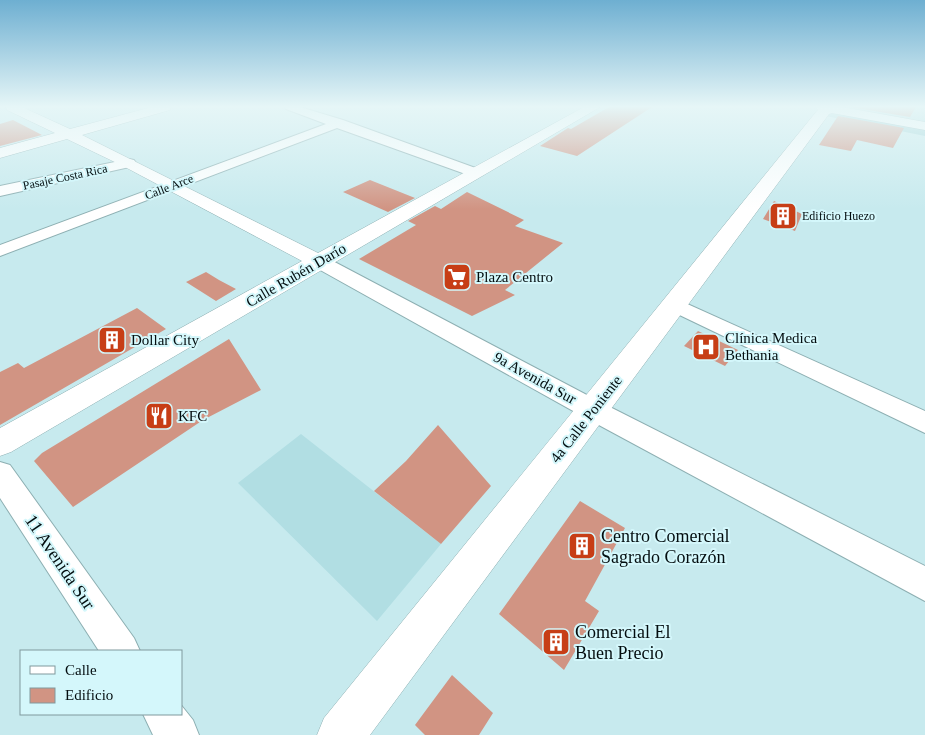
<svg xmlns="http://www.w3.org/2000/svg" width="925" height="735" font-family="Georgia,serif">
<rect width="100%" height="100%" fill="#c7eaee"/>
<!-- built -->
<path fill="#b1dee3" d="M824 107H925V125L834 108Z
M301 434 441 544 377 621 238 483Z"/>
<!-- green -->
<path fill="#99d0d6" d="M824 111 925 126V136L821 115Z"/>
<!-- building -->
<path fill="#d19483" d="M609 107H652L577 156 540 146 568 128 571 129Z
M850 107H916L910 117Z
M838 116 904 128 893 148 857 140 851 151 819 145Z
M13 120 42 135 0 146V124Z
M370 180 415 198 388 212 343 192Z
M467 192 524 220 515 226 563 243 505 290 515 295 472 316 359 259 416 225 408 221 435 206 441 209Z
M774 201 802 214 795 231 763 219Z
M206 272 219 280 236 289 216 301 186 282Z
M137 308 166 329 0 425V372L18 363 24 368Z
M698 331 738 350 725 366 684 346Z
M229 339 261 390 203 420 73 507 34 461 42 453Z
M438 425 491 486 441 544 374 491 406 461Z
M580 501 625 528 585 601 599 611 564 670 499 614Z
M452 675 493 713 479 735H425L415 725Z"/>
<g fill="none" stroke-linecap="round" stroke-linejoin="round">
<defs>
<path id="minor" d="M285 107H300L343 120 481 170 483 173 481 176H471L337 128 0 256V245L326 124 286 109Z
M129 159 134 160 136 163 134 166 0 196V186Z
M320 256 327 258 602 403 925 566V601L584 417 313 266 311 262 313 258Z
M674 298 925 411V433L667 309 664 304 667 299Z
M0 462 10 465 134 638 140 651H99L0 498Z
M181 705 193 720 199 735H153L143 714H181Z"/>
<path id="tertiary" d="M816 107H842L925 122V130L832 113 829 114 370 735H317L324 718 816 112 818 110Z"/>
<path id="secondary" d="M6 107H22L70 129 152 107H171L170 110 82 135 318 253 584 107H600L11 452 0 456V428L302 261 123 166 67 139 0 158V148L55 133 7 110Z"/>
</defs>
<!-- minor casing -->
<use href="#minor" stroke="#8dafb2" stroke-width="2"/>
<!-- tertiary casing -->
<use href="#tertiary" stroke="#8dafb2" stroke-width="1"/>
<!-- secondary casing -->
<use href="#secondary" stroke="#8dafb2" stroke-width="1"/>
<!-- minor -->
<use href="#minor" fill="#fff" fill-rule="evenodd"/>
<!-- tertiary -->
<use href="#tertiary" fill="#fff" fill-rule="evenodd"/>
<!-- secondary -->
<use href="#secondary" fill="#fff" fill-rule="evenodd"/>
</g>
<!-- sky -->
<linearGradient id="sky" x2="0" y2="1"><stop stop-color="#6eafd1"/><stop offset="0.51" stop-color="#e6f6f7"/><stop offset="1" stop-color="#e6f6f7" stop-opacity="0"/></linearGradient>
<rect width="925" height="209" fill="url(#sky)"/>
<!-- icons -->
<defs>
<symbol id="building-square" viewBox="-11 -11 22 22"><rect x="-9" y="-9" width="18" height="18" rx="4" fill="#c73e16" stroke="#d4f7fb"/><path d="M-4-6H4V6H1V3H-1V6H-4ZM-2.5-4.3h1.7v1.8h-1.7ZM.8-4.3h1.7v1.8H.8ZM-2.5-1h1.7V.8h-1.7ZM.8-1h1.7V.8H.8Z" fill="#fff"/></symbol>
<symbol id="supermarket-square" viewBox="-11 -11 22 22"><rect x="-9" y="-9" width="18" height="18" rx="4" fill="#c73e16" stroke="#d4f7fb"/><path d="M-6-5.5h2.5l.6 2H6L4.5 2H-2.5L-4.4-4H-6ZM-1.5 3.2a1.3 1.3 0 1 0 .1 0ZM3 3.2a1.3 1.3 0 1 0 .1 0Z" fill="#fff"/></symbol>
<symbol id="hospital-square" viewBox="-11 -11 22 22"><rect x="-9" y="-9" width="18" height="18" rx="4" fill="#c73e16" stroke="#d4f7fb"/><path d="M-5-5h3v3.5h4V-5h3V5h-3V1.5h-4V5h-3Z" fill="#fff"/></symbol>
<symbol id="restaurant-square" viewBox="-11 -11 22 22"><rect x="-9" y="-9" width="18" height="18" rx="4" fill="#c73e16" stroke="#d4f7fb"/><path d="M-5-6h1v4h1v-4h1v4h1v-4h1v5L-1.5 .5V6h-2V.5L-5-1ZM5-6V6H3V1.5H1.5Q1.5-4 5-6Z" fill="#fff"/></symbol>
</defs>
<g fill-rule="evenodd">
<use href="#building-square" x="767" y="200" width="32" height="32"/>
<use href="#supermarket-square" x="441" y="261" width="32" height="32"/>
<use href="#building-square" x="96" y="324" width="32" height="32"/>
<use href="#hospital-square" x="690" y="331" width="32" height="32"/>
<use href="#restaurant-square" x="143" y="400" width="32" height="32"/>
<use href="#building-square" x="566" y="530" width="32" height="32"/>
<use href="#building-square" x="540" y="626" width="32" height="32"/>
</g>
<g text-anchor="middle" stroke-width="4" stroke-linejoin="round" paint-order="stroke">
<!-- far-street labels -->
<g font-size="12" fill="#030d0f" stroke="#d4f7fb">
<text transform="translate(65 177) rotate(-12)" y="4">Pasaje Costa Rica</text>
<text transform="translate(169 187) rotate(-21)" y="4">Calle Arce</text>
</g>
<!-- far-poi labels -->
<g font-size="12" fill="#030d0f" stroke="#d4f7fb" text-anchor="start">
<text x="802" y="220">Edificio Huezo</text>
</g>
<!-- street labels -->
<g font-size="15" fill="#030d0f" stroke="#d4f7fb">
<text transform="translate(296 275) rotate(-30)" y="5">Calle Rubén Darío</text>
<text transform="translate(535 378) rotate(29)" y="5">9a Avenida Sur</text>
<text transform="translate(586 419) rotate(-52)" y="5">4a Calle Poniente</text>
</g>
<!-- poi labels -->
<g font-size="15" fill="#030d0f" stroke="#d4f7fb" text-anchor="start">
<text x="476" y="282">Plaza Centro</text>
<text x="725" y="343">Clínica Medica<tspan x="725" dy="17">Bethania</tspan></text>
<text x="131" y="345">Dollar City</text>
<text x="178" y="421">KFC</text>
</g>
<!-- near-poi labels -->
<g font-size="18" fill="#030d0f" stroke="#d4f7fb" text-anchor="start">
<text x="601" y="542">Centro Comercial<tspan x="601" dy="21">Sagrado Corazón</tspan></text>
<text x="575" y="638">Comercial El<tspan x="575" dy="21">Buen Precio</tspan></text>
</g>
<!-- near-street labels -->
<g font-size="18" fill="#030d0f" stroke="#d4f7fb">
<text transform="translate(60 562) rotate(56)" y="6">11 Avenida Sur</text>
</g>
</g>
<!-- legend -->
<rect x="20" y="650" width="162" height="65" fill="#d4f7fb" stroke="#80999d"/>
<rect x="30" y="666" width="25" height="8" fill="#ffffff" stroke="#80999d"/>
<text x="65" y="675" font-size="15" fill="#030d0f">Calle</text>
<rect x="30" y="688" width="25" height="15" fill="#d19483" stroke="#80999d"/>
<text x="65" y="700" font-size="15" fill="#030d0f">Edificio</text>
</svg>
